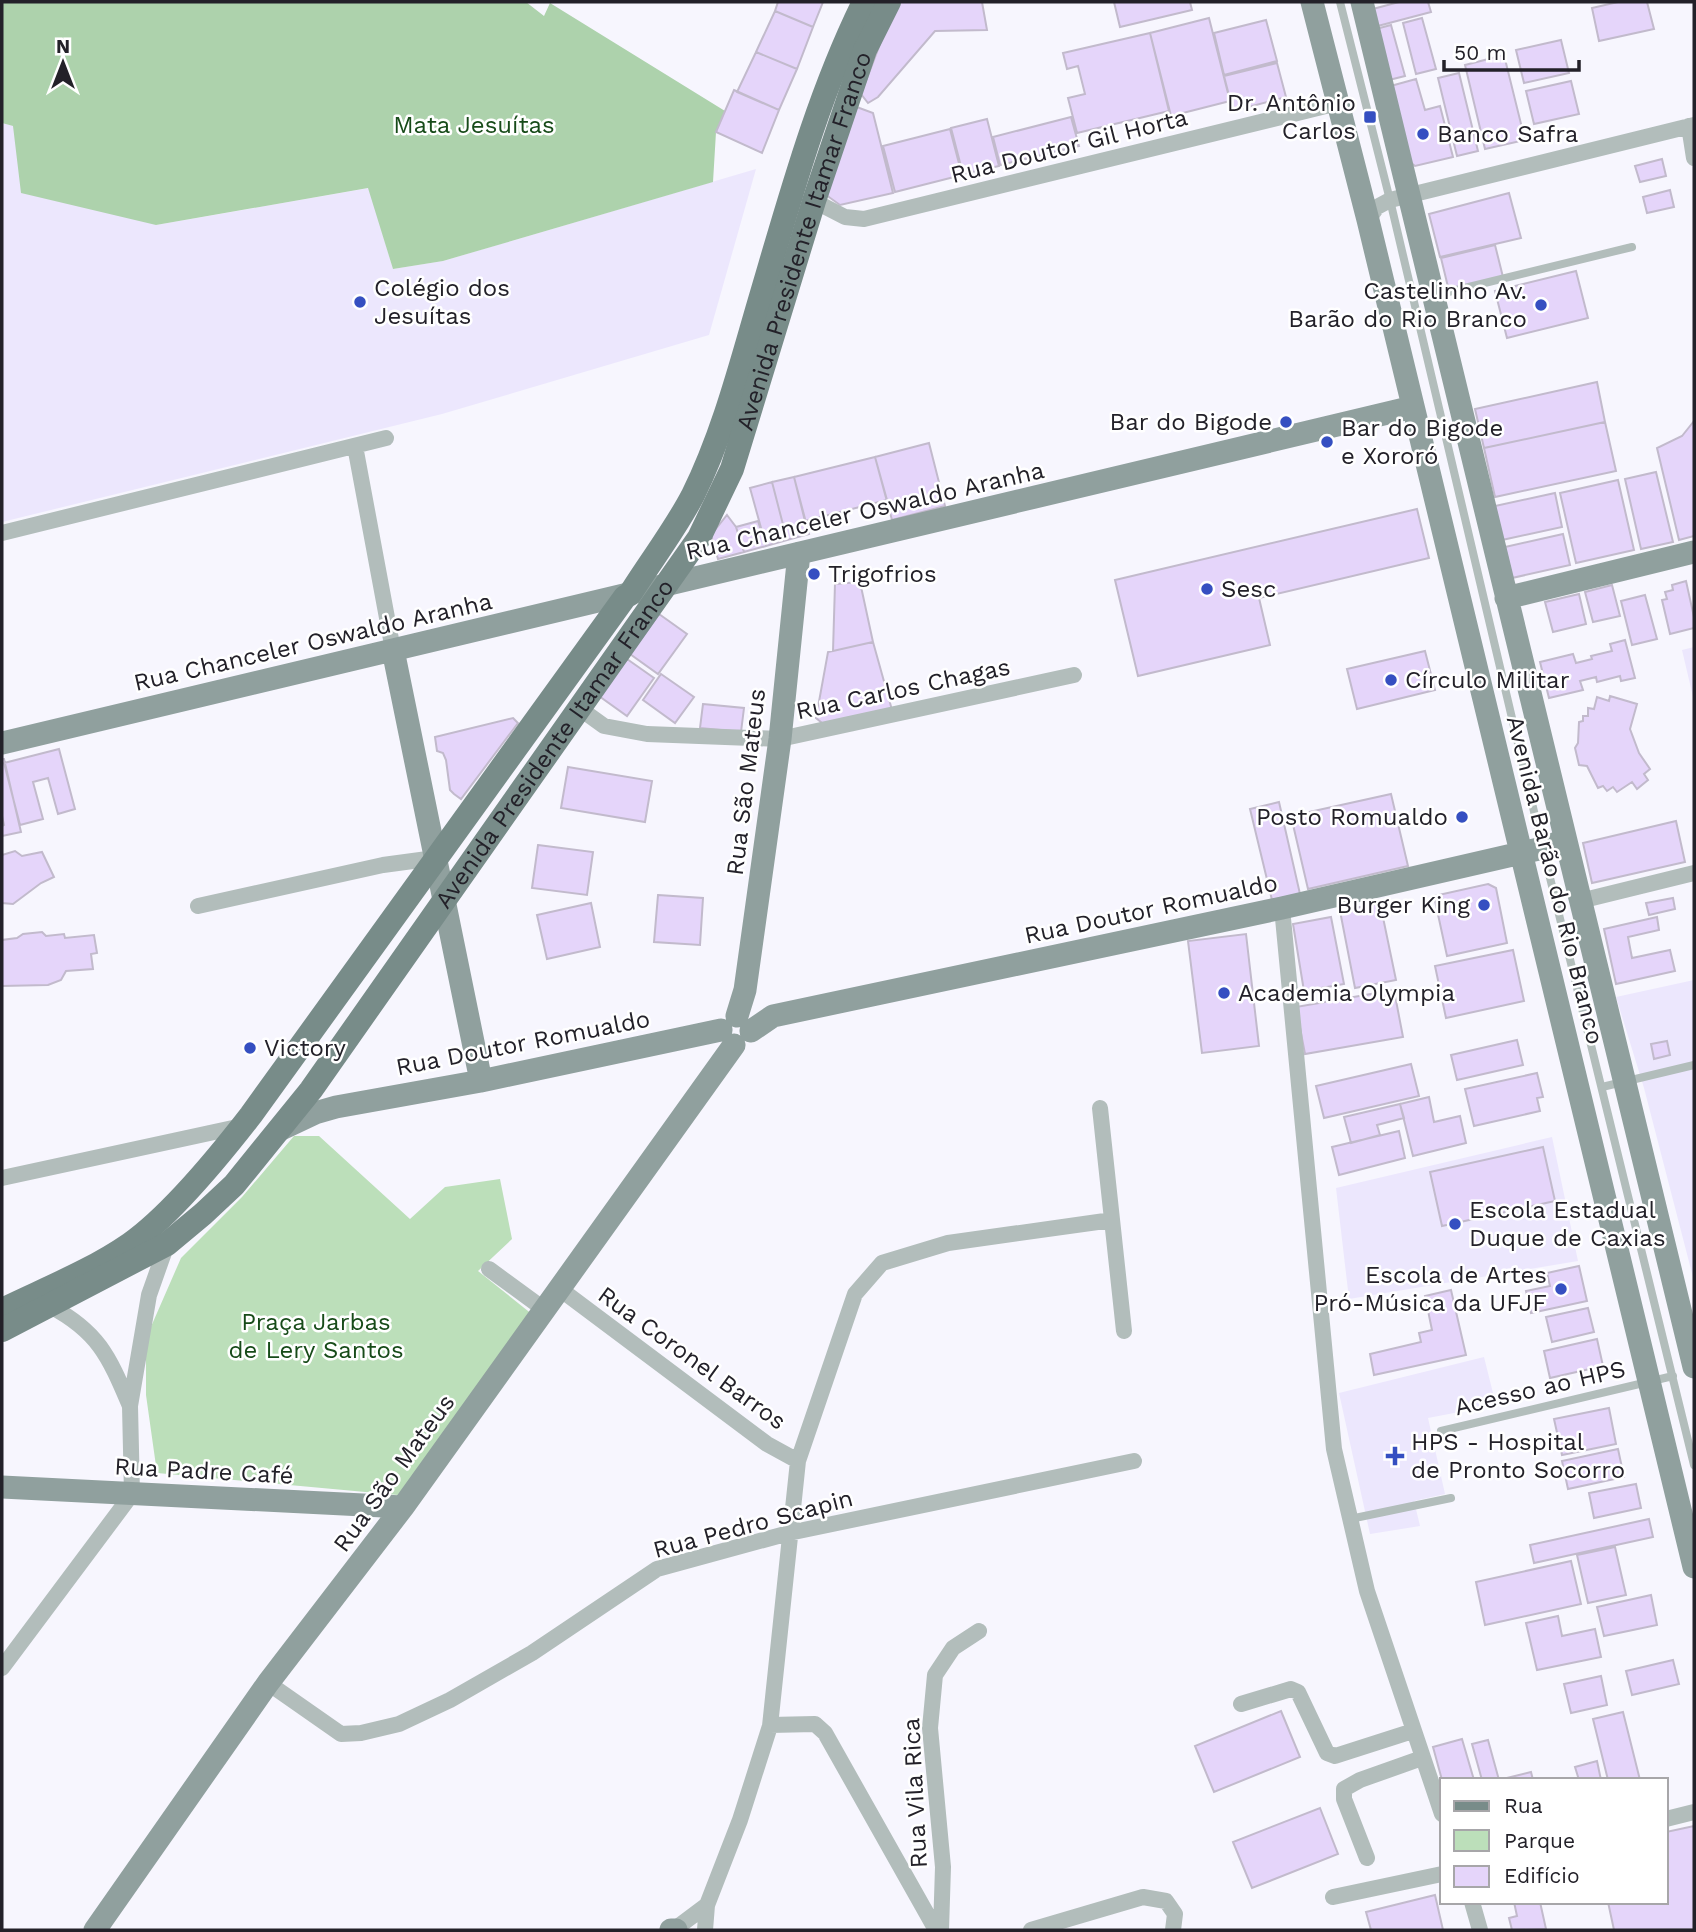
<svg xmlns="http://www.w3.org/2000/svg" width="1696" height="1932" font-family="'Work Sans',sans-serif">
<rect width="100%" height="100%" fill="#f7f6fe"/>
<!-- built -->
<path fill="#ece7fd" d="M2 123 13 126 156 225 369 188 393 269 443 261 756 169 709 335 442 414 2 522Z
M1694 647V701L1682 650Z
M1694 980V1281L1644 1088 1616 997Z
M1552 1137 1578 1261 1349 1299 1336 1188Z
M1484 1357 1496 1405 1428 1418 1445 1494 1414 1501 1420 1526 1370 1534 1339 1393Z"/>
<!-- green -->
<path fill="#bcdfba" d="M294 1136H319L410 1219 445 1187 500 1179 512 1239 478 1271 533 1315 398 1495 157 1473 146 1395V1356L150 1329 181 1258 242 1197Z"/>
<!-- forest -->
<path fill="#add2ac" d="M2 2H526L544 16 550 3 725 111 716 132 713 182 443 261 393 269 368 188 156 225 21 193 13 126 2 123Z"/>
<!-- building -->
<path fill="#e5d5fa" stroke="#c2bacc" stroke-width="2" d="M778 2H823L813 27 775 11Z
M896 2H982L987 30 935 31 878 97 868 103 861 94Z
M1114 2H1190L1192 10 1120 27Z
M1399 2H1428L1431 12 1374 27 1369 10Z
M1618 2H1647L1654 29 1599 41 1592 8Z
M775 11 813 27 797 69 756 52Z
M1209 18 1230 101 1171 116 1150 33Z
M1422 18 1436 69 1416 74 1403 23Z
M1266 20 1277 61 1224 75 1214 33Z
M1391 25 1405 76 1385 81 1372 30Z
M1150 33 1169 111 1077 133 1068 98 1085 94 1078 66 1067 69 1063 53Z
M1561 40 1569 73 1524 83 1516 50Z
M756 52 797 69 779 110 737 92Z
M1504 55 1525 140 1485 149 1465 65Z
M1277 63 1286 97 1233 111 1224 76Z
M1459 73 1478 151 1457 156 1438 78Z
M1416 79 1425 110 1440 106 1453 157 1415 166 1404 157 1387 87Z
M1571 81 1579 114 1534 124 1526 91Z
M734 90 779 110 762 153 716 132Z
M854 106 873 113 893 193 840 205 822 192Z
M1071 117 1079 146 1000 165 993 137Z
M987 119 999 166 963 174 951 128Z
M950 129 962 175 895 192 883 146Z
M1662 159 1666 176 1640 182 1635 166Z
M1670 190 1674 207 1647 213 1643 197Z
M1509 193 1521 238 1440 257 1429 214Z
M1495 245 1503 277 1449 291 1441 258Z
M1576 271 1588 318 1507 338 1495 291Z
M1597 382 1605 422 1484 448 1475 409Z
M1694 421V536L1679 540 1657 448 1682 436Z
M1605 422 1616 471 1495 497 1484 448Z
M929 443 945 506 892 520 875 457Z
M875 457 887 500 805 521 794 477Z
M1656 472 1673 542 1641 549 1625 479Z
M794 477 809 534 787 540 772 482Z
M1618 480 1634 550 1576 563 1560 493Z
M772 482 787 540 766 546 750 488Z
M1555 493 1562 527 1502 540 1495 506Z
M1417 509 1429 558 1259 598 1270 645 1138 676 1115 580Z
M727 515 736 527 744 552 718 559 711 535Z
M758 521 766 546 744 552 736 527Z
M1563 534 1570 565 1512 578 1505 547Z
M1686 581 1694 617V628L1670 634 1662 600 1667 599 1665 592 1673 590 1672 585Z
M860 582 873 642 833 651 835 584Z
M1612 585 1620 616 1593 622 1585 592Z
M1579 594 1586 624 1553 632 1545 602Z
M1645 595 1657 639 1632 645 1621 601Z
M659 614 687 634 658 674 630 654Z
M1625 640 1635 678 1621 681 1620 676 1597 682 1596 677 1580 681 1583 690 1549 698 1540 662 1573 654 1576 663 1592 659 1591 656 1612 651 1610 644Z
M873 642 892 710 827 727 816 718 828 652Z
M1425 651 1435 690 1357 709 1347 669Z
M627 659 654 678 627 716 599 696Z
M661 674 694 697 675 723 643 700Z
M1610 696 1637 704 1630 729 1639 753 1650 769 1644 774 1648 780 1637 789 1632 782 1617 792 1613 787 1607 791 1603 786 1598 788 1587 766 1579 765 1575 748 1578 743 1579 722 1583 721V716H1588V708L1594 709 1597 697 1609 701Z
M703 704 744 708 741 732 700 728Z
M513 718 518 723 461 799 454 794 450 790 446 760 443 753 437 751 435 737Z
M59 749 75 809 58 814 48 778 33 782 43 819 20 825 4 763Z
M2 759H4L21 832 2 836V826L4 825 2 816Z
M568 767 652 781 645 822 561 808Z
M1391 794 1408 866 1308 889 1291 816Z
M1279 802 1300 894 1272 900 1250 809Z
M1676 821 1685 862 1592 883 1583 843Z
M538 845 593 852 587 895 532 888Z
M15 851 22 856 42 852 54 877 41 883 13 904 2 903V855Z
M1488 884 1496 888 1507 943 1447 956 1434 896Z
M658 895 703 898 700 945 654 942Z
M1673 898 1675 909 1649 915 1646 903Z
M591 903 600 947 547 959 537 915Z
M1380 903 1396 980 1355 988 1340 911Z
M1331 917 1344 984 1304 991 1293 924Z
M1657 917 1659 930 1628 937 1632 958 1670 950 1675 971 1616 984 1604 929Z
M42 932 46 936 64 934 65 938 94 935 97 953 91 954 93 969 66 971 61 980 48 985 2 986V940L17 938 23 934Z
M1246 934 1259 1046 1202 1053 1188 941Z
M1513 950 1524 1001 1446 1018 1435 966Z
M1394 990 1403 1037 1305 1054 1296 1007Z
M1517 1040 1523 1065 1457 1080 1451 1055Z
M1667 1041 1670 1055 1654 1059 1651 1044Z
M1411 1064 1419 1096 1324 1118 1316 1086Z
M1537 1073 1543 1097 1537 1098 1540 1111 1474 1126 1465 1089Z
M1429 1097 1434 1122 1460 1116 1466 1143 1413 1156 1400 1104Z
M1400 1104 1404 1118 1377 1125 1380 1135 1351 1143 1344 1117Z
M1399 1131 1405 1158 1339 1175 1332 1147Z
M1543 1147 1555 1201 1442 1226 1430 1172Z
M1579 1266 1587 1301 1531 1313 1526 1291 1550 1286 1547 1273Z
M1451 1290 1466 1355 1374 1375 1370 1354 1421 1342 1419 1333 1432 1330 1425 1296Z
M1588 1308 1594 1332 1552 1342 1546 1317Z
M1597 1339 1603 1366 1550 1378 1544 1351Z
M1609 1408 1616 1444 1562 1455 1554 1419Z
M1618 1449 1624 1477 1568 1489 1562 1461Z
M1636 1484 1641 1508 1594 1518 1589 1493Z
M1649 1519 1653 1537 1534 1563 1530 1545Z
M1615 1547 1626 1595 1588 1603 1577 1555Z
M1571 1561 1581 1604 1485 1625 1476 1582Z
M1651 1595 1657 1625 1604 1636 1597 1607Z
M1558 1616 1562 1636 1595 1629 1601 1657 1537 1670 1526 1623Z
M1673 1660 1679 1684 1632 1695 1626 1671Z
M1601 1676 1607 1705 1571 1713 1564 1684Z
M1281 1711 1300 1757 1214 1792 1195 1746Z
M1623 1712 1640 1780H1608L1593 1719Z
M1462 1739 1474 1780H1442L1433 1747Z
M1488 1740 1499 1780H1482L1472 1744Z
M1597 1761 1601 1780H1579L1575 1767Z
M1531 1772 1533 1780H1508L1507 1778Z
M1320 1808 1338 1854 1252 1888 1233 1842Z
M1694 1826V1929L1614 1930 1608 1902H1666V1832Z
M1435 1895 1443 1930H1371L1366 1912Z
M1514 1902H1540L1546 1929 1512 1930 1509 1918 1517 1916Z"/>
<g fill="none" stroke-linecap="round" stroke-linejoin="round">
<!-- lane -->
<path stroke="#b2bdbb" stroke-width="8" d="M1340 2 1390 200 1540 837 1694 1465
M1436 295 1632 247
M1602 1087 1694 1065
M1441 1431 1673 1376
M1350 1519 1451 1498"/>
<!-- street -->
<path stroke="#b2bdbb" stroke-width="16" d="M1689 126 1694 158
M814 201 845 217 864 219 1338 103
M1368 220 1377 207 1390 200 1694 125
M355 446 393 650
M2 533 386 438
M579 708 604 726 647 734 780 739 1074 675
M1580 901 1694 873
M198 906 383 865 435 858
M1282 908 1334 1449 1367 1591 1442 1814
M1100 1108 1124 1331
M2 1178 242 1126
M489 1269 545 1310
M560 1289 767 1444 798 1461
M50 1306C99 1332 109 1357 130 1406
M2 1668 132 1494 130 1406 149 1295 167 1244
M268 1683 341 1734 361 1733 399 1724 450 1700 532 1653 657 1569 789 1533 1134 1461
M1241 1704 1291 1689 1298 1692 1327 1753 1335 1756 1413 1731
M770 1725 815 1724 825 1733 936 1930
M1666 1819 1694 1812
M1367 1858 1344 1799V1789L1360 1780 1422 1758
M1333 1897 1442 1874
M1472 1902 1480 1930
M675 1929 707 1905
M705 1930 707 1905 740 1820 770 1726 798 1461 855 1294 882 1263 948 1243 1112 1220
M941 1930 943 1867 930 1728 935 1675 953 1648 979 1631
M1031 1930 1143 1897 1166 1901 1175 1914 1173 1930"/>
<!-- secondary -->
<path stroke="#90a09e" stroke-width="23" d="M1312 2 1368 220 1694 1567
M1362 2 1694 1367
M1506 598 1694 552
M393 650 481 1081
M2 743 1413 407
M737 1016 745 990 780 739 799 553
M751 1031 773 1016 1282 908 1543 848 1565 840
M279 1130 315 1113 336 1107 481 1081 721 1030
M2 1487 403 1507
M95 1930 268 1683 403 1507 734 1045
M671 1930H676"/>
<!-- primary -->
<g stroke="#788c89" stroke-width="24">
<path d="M2 1310C45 1289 91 1271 130 1244 171 1215 220 1155 251 1115L625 597 630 594C650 562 676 528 693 495 723 434 740 368 759 303 789 202 817 97 864 2"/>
<path id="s1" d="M2 1330 167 1244 203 1214 234 1185 311 1090 699 538 732 469 814 201 865 50 889 2"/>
</g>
</g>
<!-- markers -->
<g fill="#354fc1" stroke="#fff" stroke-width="2.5">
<rect x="1363" y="110" width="14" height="14" rx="3.5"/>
<circle cx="1423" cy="134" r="7"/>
<circle cx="360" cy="302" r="7"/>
<circle cx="1541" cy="305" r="7"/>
<circle cx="1286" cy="422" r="7"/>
<circle cx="1327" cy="442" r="7"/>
<circle cx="814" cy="574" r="7"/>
<circle cx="1207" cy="589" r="7"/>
<circle cx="1391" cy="680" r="7"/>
<circle cx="1462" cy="817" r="7"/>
<circle cx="1484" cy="905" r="7"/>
<circle cx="1224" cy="993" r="7"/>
<circle cx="250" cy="1048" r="7"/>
<circle cx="1455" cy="1224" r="7"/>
<circle cx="1561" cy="1289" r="7"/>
<path d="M1391.5 1445.5h7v7h7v7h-7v7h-7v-7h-7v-7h7z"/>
</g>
<g text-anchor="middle" stroke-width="5" stroke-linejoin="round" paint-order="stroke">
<!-- poi labels -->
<g font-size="24" fill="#232129" stroke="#fff" text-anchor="start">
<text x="1356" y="111" text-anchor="end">Dr. Antônio<tspan x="1356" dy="28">Carlos</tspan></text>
<text x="1437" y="142">Banco Safra</text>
<text x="374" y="296">Colégio dos<tspan x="374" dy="28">Jesuítas</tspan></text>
<text x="1527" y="299" text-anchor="end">Castelinho Av.<tspan x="1527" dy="28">Barão do Rio Branco</tspan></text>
<text x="1272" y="430" text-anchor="end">Bar do Bigode</text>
<text x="1341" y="436">Bar do Bigode<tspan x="1341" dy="28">e Xororó</tspan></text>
<text x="828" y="582">Trigofrios</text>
<text x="1221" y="597">Sesc</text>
<text x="1405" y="688">Círculo Militar</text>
<text x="1448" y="825" text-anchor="end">Posto Romualdo</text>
<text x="1470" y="913" text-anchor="end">Burger King</text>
<text x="1238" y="1001">Academia Olympia</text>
<text x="264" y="1056">Victory</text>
<text x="1469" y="1218">Escola Estadual<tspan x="1469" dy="28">Duque de Caxias</tspan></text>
<text x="1547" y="1283" text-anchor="end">Escola de Artes<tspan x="1547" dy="28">Pró-Música da UFJF</tspan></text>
<text x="1411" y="1450">HPS - Hospital<tspan x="1411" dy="28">de Pronto Socorro</tspan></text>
</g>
<!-- park labels -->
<g font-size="24" fill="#174b19" stroke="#fff">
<text x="474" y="133">Mata Jesuítas</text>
<text x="316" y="1330">Praça Jarbas<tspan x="316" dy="28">de Lery Santos</tspan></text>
</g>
<!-- street labels -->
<g font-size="24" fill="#232129" stroke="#fff">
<text transform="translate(1069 146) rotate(-14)" y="8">Rua Doutor Gil Horta</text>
<text dy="8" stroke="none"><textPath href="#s1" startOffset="1388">Avenida Presidente Itamar Franco</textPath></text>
<text transform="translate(865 511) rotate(-13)" y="8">Rua Chanceler Oswaldo Aranha</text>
<text transform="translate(313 642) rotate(-13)" y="8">Rua Chanceler Oswaldo Aranha</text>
<text transform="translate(903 689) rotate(-12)" y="8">Rua Carlos Chagas</text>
<text dy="8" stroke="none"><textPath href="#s1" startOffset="821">Avenida Presidente Itamar Franco</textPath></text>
<text transform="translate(746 782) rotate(-83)" y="8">Rua São Mateus</text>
<text transform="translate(1555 880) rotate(76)" y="8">Avenida Barão do Rio Branco</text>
<text transform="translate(1151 909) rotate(-12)" y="8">Rua Doutor Romualdo</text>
<text transform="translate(523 1043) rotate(-11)" y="8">Rua Doutor Romualdo</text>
<text transform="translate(692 1358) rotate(36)" y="8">Rua Coronel Barros</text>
<text transform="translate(1540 1388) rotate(-13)" y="8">Acesso ao HPS</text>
<text transform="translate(204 1471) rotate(3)" y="8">Rua Padre Café</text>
<text transform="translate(394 1473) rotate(-54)" y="8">Rua São Mateus</text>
<text transform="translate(753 1524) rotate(-15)" y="8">Rua Pedro Scapin</text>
<text transform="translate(915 1793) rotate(-93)" y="8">Rua Vila Rica</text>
</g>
</g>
<!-- border -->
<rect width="1696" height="1932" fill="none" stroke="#232129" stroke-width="7"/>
<!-- legend -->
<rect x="1440" y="1778" width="228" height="126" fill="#ffffff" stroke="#a7a6a9" stroke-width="2"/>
<rect x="1454" y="1801" width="35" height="10" fill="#788c89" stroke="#a7a6a9" stroke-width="2"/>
<text x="1504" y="1813" font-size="21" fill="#232129">Rua</text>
<rect x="1454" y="1830" width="35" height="21" fill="#bcdfba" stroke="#a7a6a9" stroke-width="2"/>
<text x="1504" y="1848" font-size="21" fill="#232129">Parque</text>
<rect x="1454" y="1866" width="35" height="21" fill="#e5d5fa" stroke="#a7a6a9" stroke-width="2"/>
<text x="1504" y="1883" font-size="21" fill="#232129">Edifício</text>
<!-- north arrow -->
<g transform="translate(63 63)" stroke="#ffffff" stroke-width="5" paint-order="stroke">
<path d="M0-5L12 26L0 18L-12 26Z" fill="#232129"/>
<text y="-10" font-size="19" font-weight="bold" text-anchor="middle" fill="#232129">N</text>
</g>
<!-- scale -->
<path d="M1444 60v10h135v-10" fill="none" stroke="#232129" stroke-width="3.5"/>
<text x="1454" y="60" font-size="21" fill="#232129" stroke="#ffffff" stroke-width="5" paint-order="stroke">50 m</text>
</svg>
